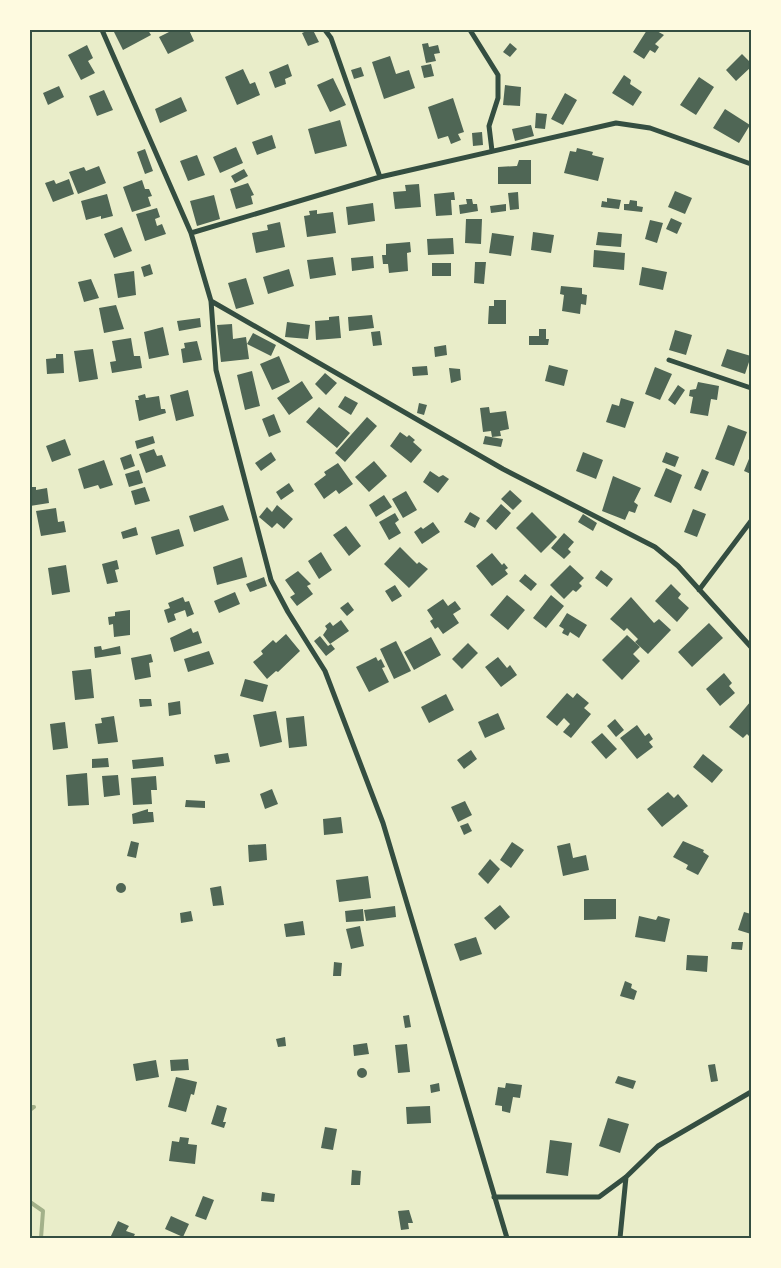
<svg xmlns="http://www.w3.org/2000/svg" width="781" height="1268" font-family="'Source Serif 4',serif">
<rect width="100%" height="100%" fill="#e9edc9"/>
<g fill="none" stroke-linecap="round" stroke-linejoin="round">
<!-- stream -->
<path stroke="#a3b18a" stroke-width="4" d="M30 1107H34L30 1110
M30 1202 43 1211 41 1238"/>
</g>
<!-- building -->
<path fill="#4f6655" d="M113 30H148L151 35 123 50Z
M173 30H189L194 41 168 54 159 37Z
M309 30H313L319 42 308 46 302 33Z
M647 30H655L664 35 655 44 659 47 655 53 650 50 644 59 633 52Z
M428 43 429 47 438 45 440 53 434 54 436 61 426 63 422 44Z
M510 43 517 49 510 57 503 52Z
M87 45 93 58 88 61 95 73 81 80 68 55Z
M742 54 751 63V67L736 81 726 70Z
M390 56 396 74 409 70 415 88 384 99 372 62Z
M288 64 292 76 285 79 286 84 275 88 269 72Z
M431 64 434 76 424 78 421 66Z
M361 67 364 76 354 79 351 70Z
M243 69 250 84 255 82 260 95 237 105 225 77Z
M624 75 631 80 630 84 642 92 633 106 612 93Z
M699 77 714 87 696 115 680 105Z
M333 78 346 105 330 112 317 85Z
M505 85 521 87 520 106 503 105Z
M59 86 64 97 48 105 43 93Z
M104 90 113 110 97 116 89 96Z
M565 93 577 100 563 125 551 119Z
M181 97 187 111 160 123 155 109Z
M453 98 464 132 458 134 461 140 451 144 448 136 438 139 428 107Z
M725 109 750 125 739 143 713 128Z
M536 113 547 114 545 129 535 128Z
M340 120 347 146 315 154 308 129Z
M531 125 534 136 515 141 512 129Z
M482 132 483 145 473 146 472 133Z
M272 135 276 148 257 155 252 142Z
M236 147 243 163 220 173 213 157Z
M577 148 593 152 592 155 604 158 598 181 564 173 570 151 576 152Z
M145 149 153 171 145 174 137 152Z
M197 155 205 175 188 181 180 161Z
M519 160H531V184H498V167L517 166Z
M99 166 106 183 78 194 69 172 84 167 86 171Z
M244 169 248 176 235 183 231 176Z
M69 179 74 194 53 202 45 183 54 180 56 184Z
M142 180 145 189H149L152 196 148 197 151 206 132 212 123 187Z
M248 183 254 195 251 196 253 204 236 209 230 189Z
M419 184 421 207 395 209 393 192 406 191 405 185Z
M675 191 692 198 685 214 668 207Z
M454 192 455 200H451L452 215 436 216 434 194Z
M518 192 519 209 510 210 508 193Z
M107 194 113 216 101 219V216L86 220 81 201Z
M214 195 220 219 197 226 190 201Z
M607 198 621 200 619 209 601 207 602 201 607 202Z
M466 199H472L473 204H477L478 211 460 214 459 205 467 204Z
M630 200 637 201V206L643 207 642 212 624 210V204H629Z
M373 203 375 221 348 225 346 207Z
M506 204V211L491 213 490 206Z
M157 208 160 217 155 219 157 226 162 224 166 234 145 241 136 214Z
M317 210V214L333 212 336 233 307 237 304 216 310 215 309 211Z
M671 218 682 223 677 234 666 229Z
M466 219H482L481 244 465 243Z
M650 220 663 223 657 243 645 239Z
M280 222 285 247 256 253 252 233 268 230 267 225Z
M122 227 132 251 114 258 104 234Z
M533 232 554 235 551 253 531 250Z
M598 232 622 234 621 247 596 245Z
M492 233 514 236 511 256 489 253Z
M453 238 454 254 428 255 427 239Z
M410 242 411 252 407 253 408 271 389 273 388 264H383L382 255H386V244Z
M594 250 625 253 624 270 593 267Z
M373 256 374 268 352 271 351 258Z
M333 257 336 275 310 279 307 260Z
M475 262H486L484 284 474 283Z
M432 263H451V276H432Z
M150 264 153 274 144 277 141 267Z
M642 267 667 272 663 290 639 285Z
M289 269 294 286 268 294 263 277Z
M134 271 136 295 118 298 114 274Z
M246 278 254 304 236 309 228 283Z
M91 279 99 298 84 302 78 282Z
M561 286 582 288V294L587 295 586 305 581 304 580 314 562 311 564 295 560 294Z
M494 300H506V324H488L489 306H494Z
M116 305 124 329 104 333 99 308Z
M372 315 374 328 349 331 348 317Z
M339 316 341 338 316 340 315 321 329 320V317Z
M200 318 201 327 179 331 177 321Z
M287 322 310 325 308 339 285 337Z
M232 324 233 339 246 337 249 359 221 362 217 325Z
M163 327 169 355 149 359 144 332Z
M539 329H546V339H549L548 345H529V336H539Z
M675 330 692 335 686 355 669 350Z
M380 331 382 345 373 346 371 332Z
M253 333 276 345 271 356 247 344Z
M131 338 134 356H140L142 368 112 373 110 362 116 361 112 341Z
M197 341 202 360 183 363 181 349 185 348 184 343Z
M446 345 447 355 435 357 434 347Z
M93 349 98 379 79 382 74 351Z
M727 349 751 356 745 374 721 366Z
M56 354H63L64 373 47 374 46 359 56 358Z
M279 356 290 382 272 390 260 364Z
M549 365 568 370 564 386 545 381Z
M427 366 428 375 413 376 412 367Z
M655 367 672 374 660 400 645 394Z
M449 368 460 369 461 380 451 383Z
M252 371 260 406 245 410 237 375Z
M325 373 337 383 326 395 315 384Z
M302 381 313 398 289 415 277 398Z
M698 382 719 386 717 400 711 399 708 416 690 413 693 397 689 396 690 390 696 389Z
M678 385 685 390 675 405 668 400Z
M188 390 194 416 176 421 170 395Z
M145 394 146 398 159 396 161 409H165L166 413 139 421 135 400H139L138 396Z
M345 396 358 403 351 415 338 407Z
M621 398 634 402 625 428 606 422 612 404 619 406Z
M419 403 427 405 424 415 417 413Z
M319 407 350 433 337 448 306 422Z
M489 407 490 413 506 411 509 429 500 431 501 436 492 437 491 431 483 432 480 408Z
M274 414 281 432 269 437 262 419Z
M367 417 377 426 345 462 335 453Z
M728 425 747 432 734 466 715 459Z
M400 432 407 437 409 435 415 440 413 442 422 450 411 463 390 446Z
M153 436 155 443 137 449 135 441Z
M485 436 503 439 501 447 483 444Z
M65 439 71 455 52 462 46 446Z
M154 449 157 456 162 455 166 466 146 473 139 454Z
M271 452 276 460 261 471 255 463Z
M583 452 603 460 596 479 576 471Z
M666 452 679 457 675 467 662 462Z
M131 454 135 466 124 470 120 458Z
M751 454V474L744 471Z
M104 460 113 485 100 489 98 485 84 489 78 469Z
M374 461 387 476 369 492 355 477Z
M338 463 353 484 339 494 336 490 324 499 314 484 326 475 324 472Z
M666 468 682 475 671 503 654 496Z
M702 469 709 472 701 491 694 488Z
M139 470 143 483 129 487 125 474Z
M430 471 439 477 443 475 449 479 438 493 423 482Z
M613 476 641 488 634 502 638 505 635 513 629 511 625 520 602 511Z
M289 483 294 491 281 500 276 492Z
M30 487H36V490L47 488 49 503 30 506Z
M145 487 150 501 135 505 131 491Z
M510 490 522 501 513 510 501 499Z
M406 491 417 510 403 518 392 499Z
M384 495 392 507 376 517 369 505Z
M501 504 511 513 496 530 486 521Z
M223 505 229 520 194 532 189 516Z
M277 505 293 519 284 529 277 523 272 528 259 517 267 507 272 512Z
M56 508 58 522 64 521 66 532 41 536 36 511Z
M693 509 706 514 697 537 684 532Z
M470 512 480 518 475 528 464 522Z
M532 512 557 537 541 553 516 528Z
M395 513 399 520 395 523 401 533 389 540 379 522Z
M583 514 597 523 593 531 578 522Z
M433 522 440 532 422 544 414 532 421 527 423 529Z
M346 526 361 546 349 556 333 535Z
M136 527 138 535 123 539 121 532Z
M179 529 184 546 156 555 151 537Z
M564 533 574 542 568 549 571 552 564 559 551 548Z
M400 547 417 564 419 562 428 569 409 588 384 564Z
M321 552 332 570 319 579 308 561Z
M492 553 502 565 504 563 508 568 505 570 508 574 492 586 476 566Z
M242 557 247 577 217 585 213 567Z
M117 560 119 569 115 570 118 582 107 584 102 564Z
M66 565 70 592 52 595 48 568Z
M570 565 584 578 579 583 582 586 576 592 573 590 564 599 550 585Z
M601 570 613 579 607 587 595 578Z
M298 571 311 584 307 586 313 594 297 606 290 597 295 594 285 580Z
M525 574 537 584 531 591 519 581Z
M264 577 267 586 250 592 246 584Z
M671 584 681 594 678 598 689 608 677 622 655 601Z
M395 585 402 596 392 602 385 591Z
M235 592 240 604 219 613 214 601Z
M507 595 525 610 508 630 490 615Z
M551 595 564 606 546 628 533 618Z
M183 597 185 602 189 601 194 614 187 617 185 610 174 614 176 620 168 623 164 610 170 608 168 603Z
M631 597 654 623 659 619 671 630 648 654 635 642 638 639 627 628 624 631 610 619Z
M443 599 448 606 455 601 461 609 453 614 459 623 443 634 438 627 435 629 430 621 433 619 427 610Z
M348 602 354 610 347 616 340 608Z
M130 610V635L114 637 113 624 109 625 108 617 115 616V612Z
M567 613 587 625 579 638 570 632 568 636 562 633 564 629 559 626Z
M341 620 349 631 330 644 323 635 327 629 325 626 330 622 333 626Z
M709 623 723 638 692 667 678 652Z
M191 628 193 633 198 631 202 643 174 652 170 638Z
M286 634 300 651 278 672 276 671 267 679 253 662 263 654 261 651 273 640 276 643Z
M627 635 640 647 633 654 640 661 622 680 602 660Z
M320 636 328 646 331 644 335 649 326 656 314 641Z
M431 637 441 655 414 670 404 652Z
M396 641 411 671 394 679 380 649Z
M468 643 478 653 462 669 452 659Z
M101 646 102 650 120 646 121 654 95 658 94 647Z
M209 651 214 664 188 672 184 659Z
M151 654 153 662 149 663 151 677 135 680 131 658Z
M376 657 378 661 381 659 385 667 382 668 389 682 369 692 356 667Z
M498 657 507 668 510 665 517 675 501 687 485 667Z
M91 669 94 698 75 700 72 671Z
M724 673 732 683 729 686 735 693 720 706 706 689Z
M245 679 268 685 263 702 240 696Z
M567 693 573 698 577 693 589 703 584 708 591 714 571 738 563 732 570 724 564 718 557 726 546 717Z
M446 694 454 710 429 723 421 707Z
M139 699H151L152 706 140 707Z
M180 701 181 714 169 716 168 703Z
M751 701V738L747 734 743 738 729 727Z
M276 711 282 742 260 747 253 715Z
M498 713 505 729 485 738 478 722Z
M114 716 118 742 98 744 95 724 102 723 101 718Z
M304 716 307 746 289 748 286 718Z
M615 719 624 730 616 737 607 726Z
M65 722 68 748 53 750 50 724Z
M637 725 645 736 649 733 653 739 649 742 653 747 637 759 620 738Z
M602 733 617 749 606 759 591 742Z
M471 750 477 759 464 769 457 760Z
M228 753 230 762 216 764 214 755Z
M703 754 723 770 712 783 693 767Z
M163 757 164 766 133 769 132 760Z
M108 758 109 767 92 768V759Z
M87 773 89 805 68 806 66 775Z
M118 775 120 795 104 797 102 776Z
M156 776 157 790H151L152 804 133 805 131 778Z
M272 789 278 804 265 809 260 794Z
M668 792 674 798 678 794 688 806 662 827 647 809Z
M186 800 205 801V808L185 807Z
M465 801 472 815 458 822 451 807Z
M148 809V812H153L154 822 133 824 132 814Z
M341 817 343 833 324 835 323 819Z
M468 823 472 831 464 835 460 826Z
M131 841 139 843 136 858 127 856Z
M683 841 704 850 703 852 709 856 698 875 686 869 688 865 673 857Z
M512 842 524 850 511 868 500 860Z
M570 843 573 858 586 855 589 870 563 876 557 846Z
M266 844 267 860 249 862 248 845Z
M490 859 500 869 488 884 478 874Z
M368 876 371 898 339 902 336 880Z
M116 888a5 5 0 1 1 10 0a5 5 0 1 1-10 0Z
M221 886 224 905 213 906 210 888Z
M584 899H616V919L584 920Z
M500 905 510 917 495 930 484 918Z
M395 906 396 917 366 921 364 910Z
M363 909 364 921 346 922 345 911Z
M191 911 193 921 181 923 180 913Z
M744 912 751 914V934L738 930Z
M639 916 656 920 658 916 670 919 665 942 635 937Z
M303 921 305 935 286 937 284 924Z
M360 926 364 946 351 949 346 929Z
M476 937 482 954 460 961 454 944Z
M732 942H743L742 950 731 949Z
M687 955 708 956 707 972 686 970Z
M334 962 342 963 341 976H333Z
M625 981 632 984 631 988 637 991 634 1000 620 996Z
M409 1015 411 1027 405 1028 403 1016Z
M285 1037 286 1046 278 1047 276 1039Z
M367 1043 369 1054 354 1056 353 1045Z
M407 1044 410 1072 398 1073 395 1045Z
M188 1059 189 1070 171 1071 170 1060Z
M156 1060 159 1077 136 1081 133 1064Z
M715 1064 718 1081 711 1082 708 1065Z
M357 1073a5 5 0 1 1 10 0a5 5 0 1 1-10 0Z
M618 1076 636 1081 633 1089 615 1083Z
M176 1077 197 1082 194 1095 191 1094 186 1112 168 1107Z
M439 1083 440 1091 431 1093 430 1085Z
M506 1083 522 1085 520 1098 513 1097 510 1113 502 1111V1106L495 1105 498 1087 505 1088Z
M217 1105 227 1108 223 1122H226L224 1128 211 1124Z
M430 1106 431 1123 407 1124 406 1107Z
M608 1118 629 1124 620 1153 599 1146Z
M325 1127 337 1129 333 1150 321 1148Z
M180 1137 189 1138 188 1144 197 1145 195 1164 169 1161 172 1141 179 1142Z
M550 1140 572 1143 568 1176 546 1173Z
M352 1170 361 1171 360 1185H351Z
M262 1192 275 1194 274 1202 261 1201Z
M203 1196 214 1200 206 1220 195 1216Z
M409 1210 413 1223H408L409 1229 401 1230 398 1211Z
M171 1216 189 1224 183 1237 165 1229Z
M118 1221 129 1226 126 1231 135 1234 133 1238H110Z"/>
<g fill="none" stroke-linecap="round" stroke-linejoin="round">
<!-- minor -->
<path stroke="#344e41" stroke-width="5" d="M102 30 191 233 211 301 216 370 271 580 288 612 325 671 383 823 507 1238
M325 30 331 38 380 177
M470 30 498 75V98L489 126 492 151
M191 233 380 177 616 123 650 128 751 164
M211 301 503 469 655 547 678 566 751 647
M669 360 751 388
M699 590 751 521
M494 1197H599L626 1177 658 1146 751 1092
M620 1238 626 1177"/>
</g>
<!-- border -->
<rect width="781" height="1268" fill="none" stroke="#fefae0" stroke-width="62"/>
<rect x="31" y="31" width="719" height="1206" fill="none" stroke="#344e41" stroke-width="2"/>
</svg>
